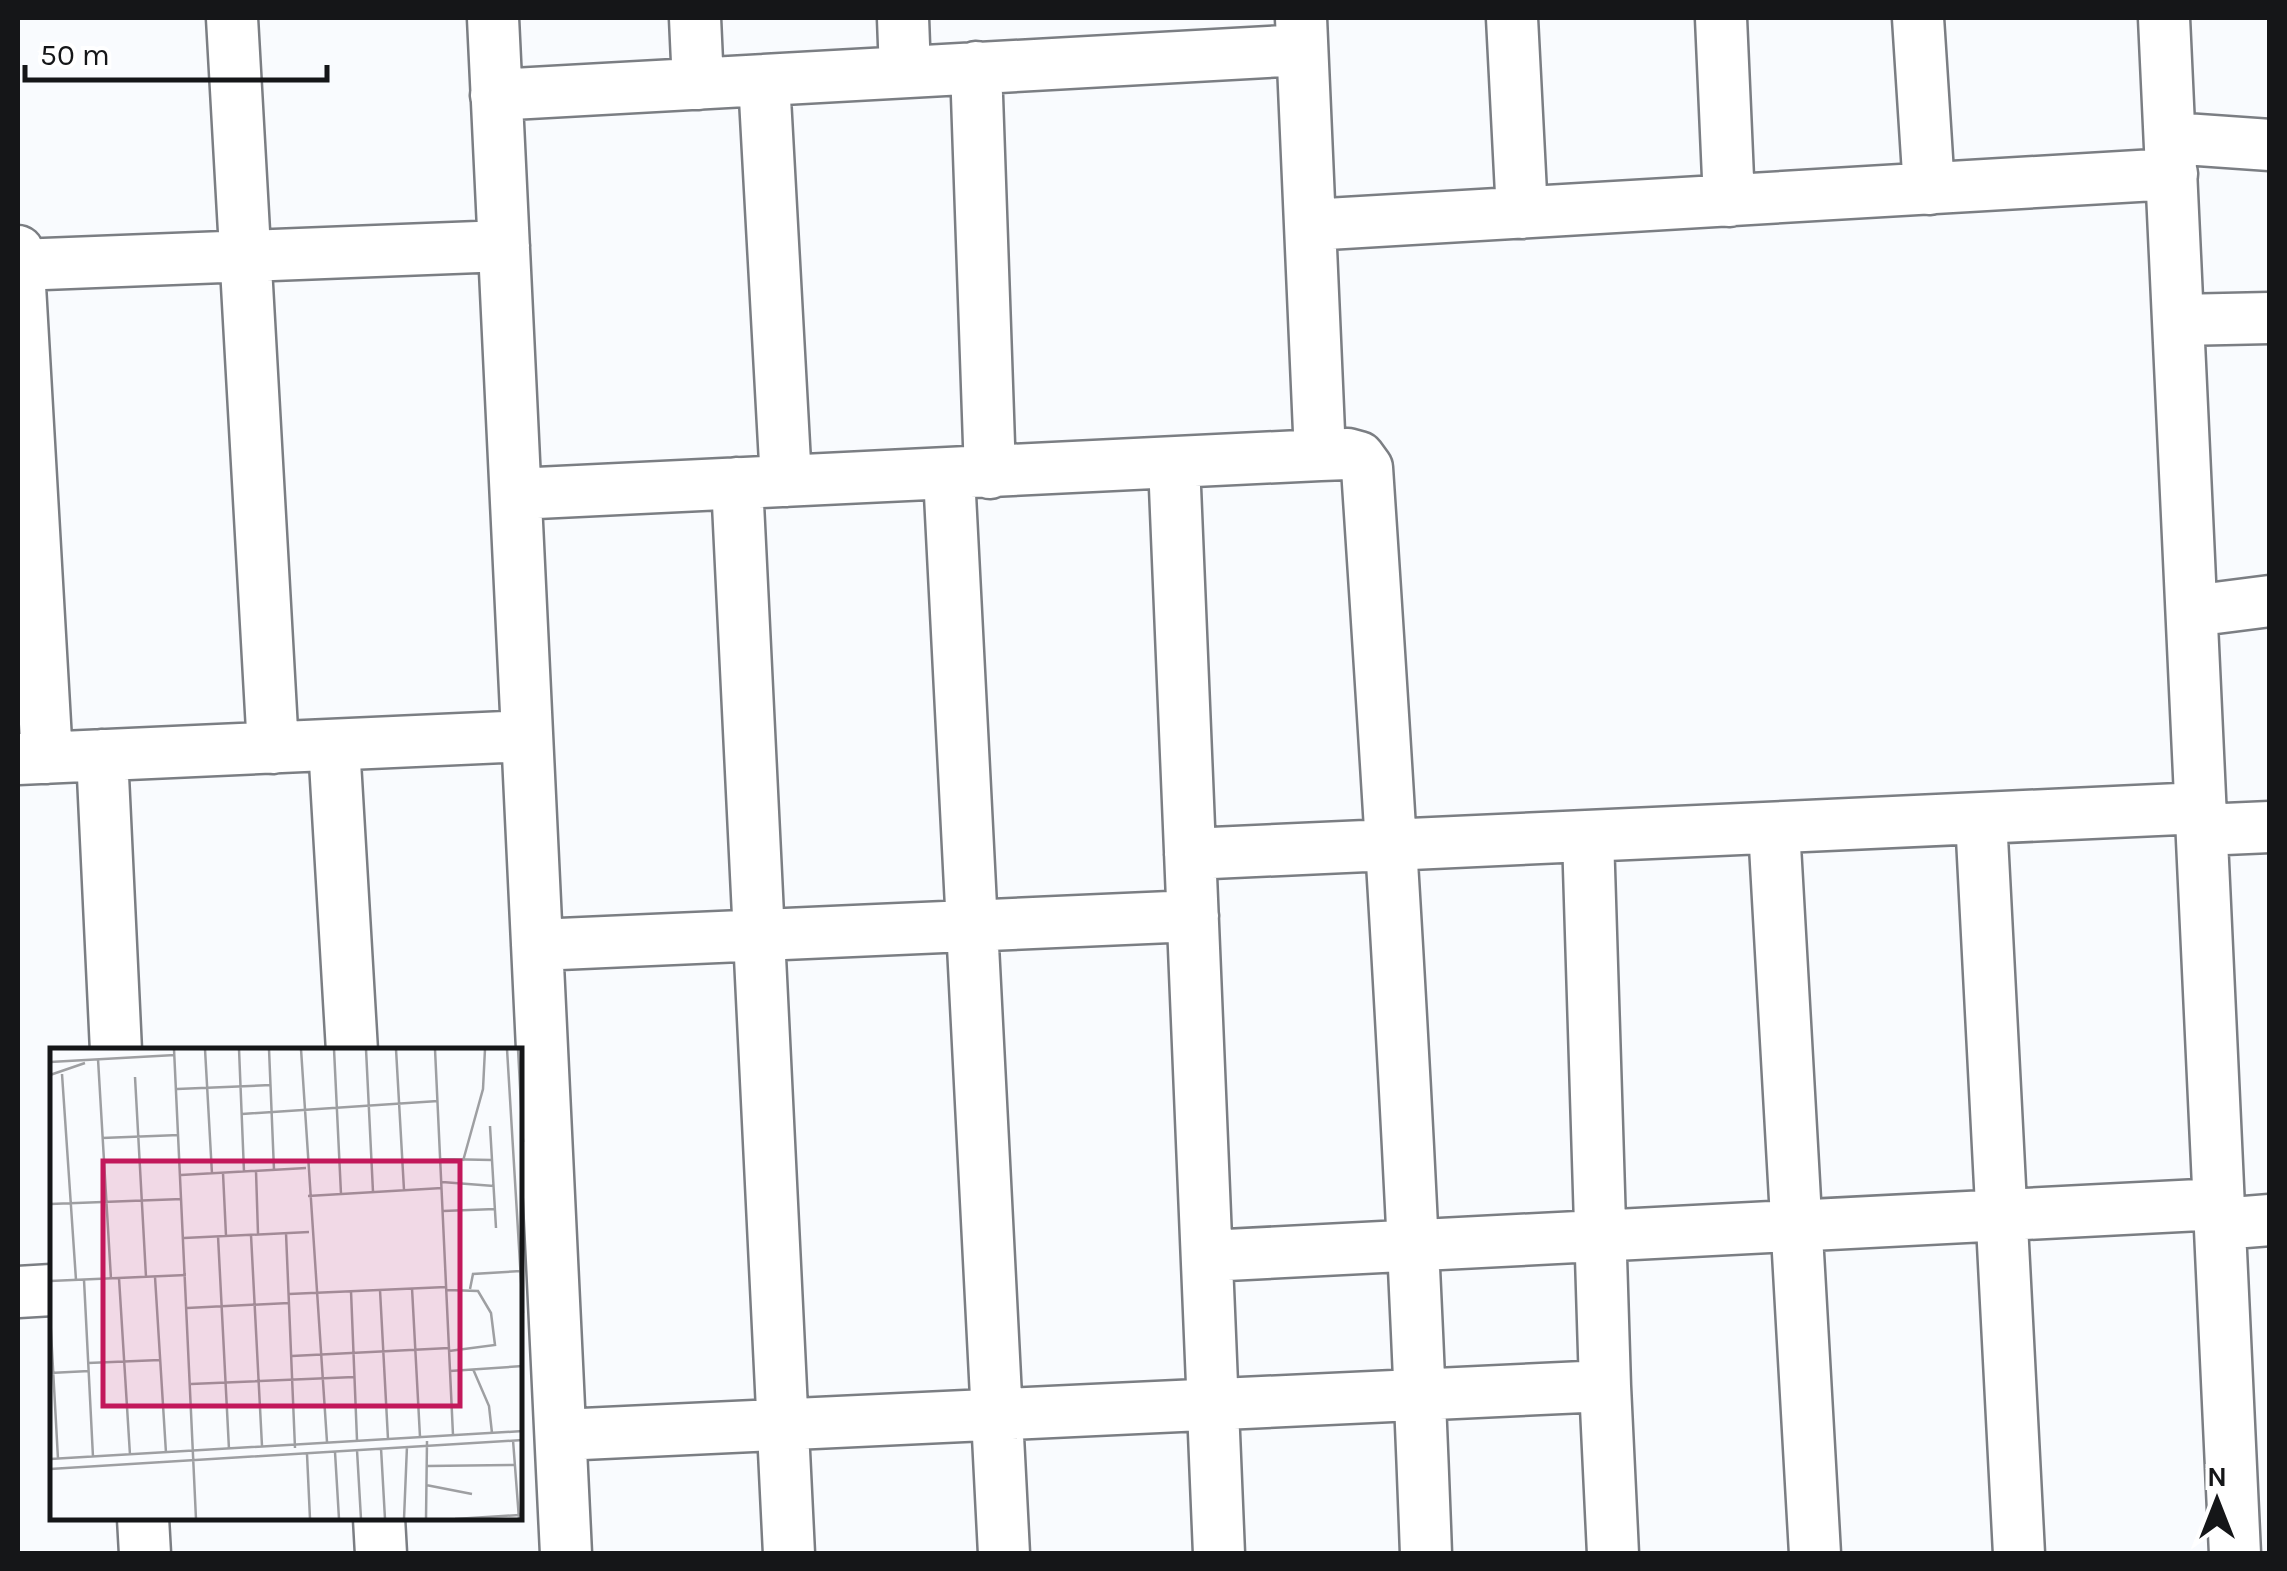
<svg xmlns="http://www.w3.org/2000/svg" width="2287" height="1571" font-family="Karla,sans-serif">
<rect width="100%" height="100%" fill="#f9fbfe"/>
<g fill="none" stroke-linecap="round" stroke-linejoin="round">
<defs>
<path id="minor" d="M232 18 273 748
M493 18 566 1554
M695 18 698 84
M903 18 905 72
M1301 18 1320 455
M1512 18 1522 213
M1721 18 1729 201
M1918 18 1929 189
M2164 18 2235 1554
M976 67 990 473
M764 80 786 481
M496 95 1302 50
M2170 138 2270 145
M1310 225 2172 174
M18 251 47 758
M18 265 504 246
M2179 320 2270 318
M1174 463 1219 1554
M949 475 1004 1554
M737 483 789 1554
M516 494 1320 455 1348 454 1359 457 1367 468C1391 830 1413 1191 1426 1554
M2192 611 2270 601
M334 745 352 1051
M102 755 116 1051
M18 759 527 736
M1981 818 2019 1554
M1774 828 1815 1554
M2202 830 2270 827
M1588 836 1605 1386 1613 1554
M1190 854 2201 808
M537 945 1193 916
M2220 1224 2270 1220
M1207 1256 2219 1204
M18 1292 52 1290
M561 1435 1605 1386
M143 1518 145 1554
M379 1518 381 1554"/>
</defs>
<!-- minor casing -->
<use href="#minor" stroke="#7b7e83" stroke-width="55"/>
<!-- minor -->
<use href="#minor" stroke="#fff" stroke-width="50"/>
</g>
<!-- overview -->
<g transform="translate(50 1048)">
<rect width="472" height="472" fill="#f9fbfe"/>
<path fill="none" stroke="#9e9fa2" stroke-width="2.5" d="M124 1 146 471M155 1 162 126M189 1 194 124M219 1 224 122M251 1 277 394M284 1 291 146M316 1 323 144M346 1 354 142M385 1 403 387M457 1 473 265M468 1 473 94M48 11 61 231M0 14 125 7M12 26 26 232M0 27 35 15M85 29 96 229M127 41 221 37M192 66 388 53M440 78 446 180M52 90 129 87M390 111 442 112M413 113 433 41 435 1M206 123 208 186M173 125 176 188M131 127 256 120M392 134 444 138M258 148 392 140M0 156 132 151M393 163 445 161M236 185 245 400M201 187 212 398M168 188 179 401M134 190 259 184M105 229 116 405M69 230 80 407M34 232 43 409M0 233 136 227M362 240 370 389M420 241 423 226 471 223M330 242 338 391M397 242 428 243 441 265 445 297 399 303M301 243 307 392M239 246 396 239M137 260 239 255M0 266 8 411M242 308 399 300M38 315 110 312M423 321 439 358 442 385M400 323 473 318M0 325 39 323M141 336 304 329M463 392 469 471M331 400 335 471M307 402 311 471M285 404 289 471M257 406 260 471M0 411 473 383M377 418 465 417M0 421 473 392M376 437 422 446M354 471 357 398M376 471 377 393M405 471 470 467"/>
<path fill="#c2185b" fill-opacity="0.15" stroke="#c2185b" stroke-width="5" d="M53 113H410V358H53Z"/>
<rect width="472" height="472" fill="none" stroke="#151618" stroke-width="5"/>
</g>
<!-- border -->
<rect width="2287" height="1571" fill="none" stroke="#151618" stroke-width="40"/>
<!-- north arrow -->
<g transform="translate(2217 1501)" stroke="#ffffff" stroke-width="8" paint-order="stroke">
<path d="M0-8L18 38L0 25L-18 38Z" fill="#151618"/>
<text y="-15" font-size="28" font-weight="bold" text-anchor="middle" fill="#151618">N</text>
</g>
<!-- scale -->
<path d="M25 65v15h302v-15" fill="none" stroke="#151618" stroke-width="5"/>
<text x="40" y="65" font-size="30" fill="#151618" stroke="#ffffff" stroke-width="8" paint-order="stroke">50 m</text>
</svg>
